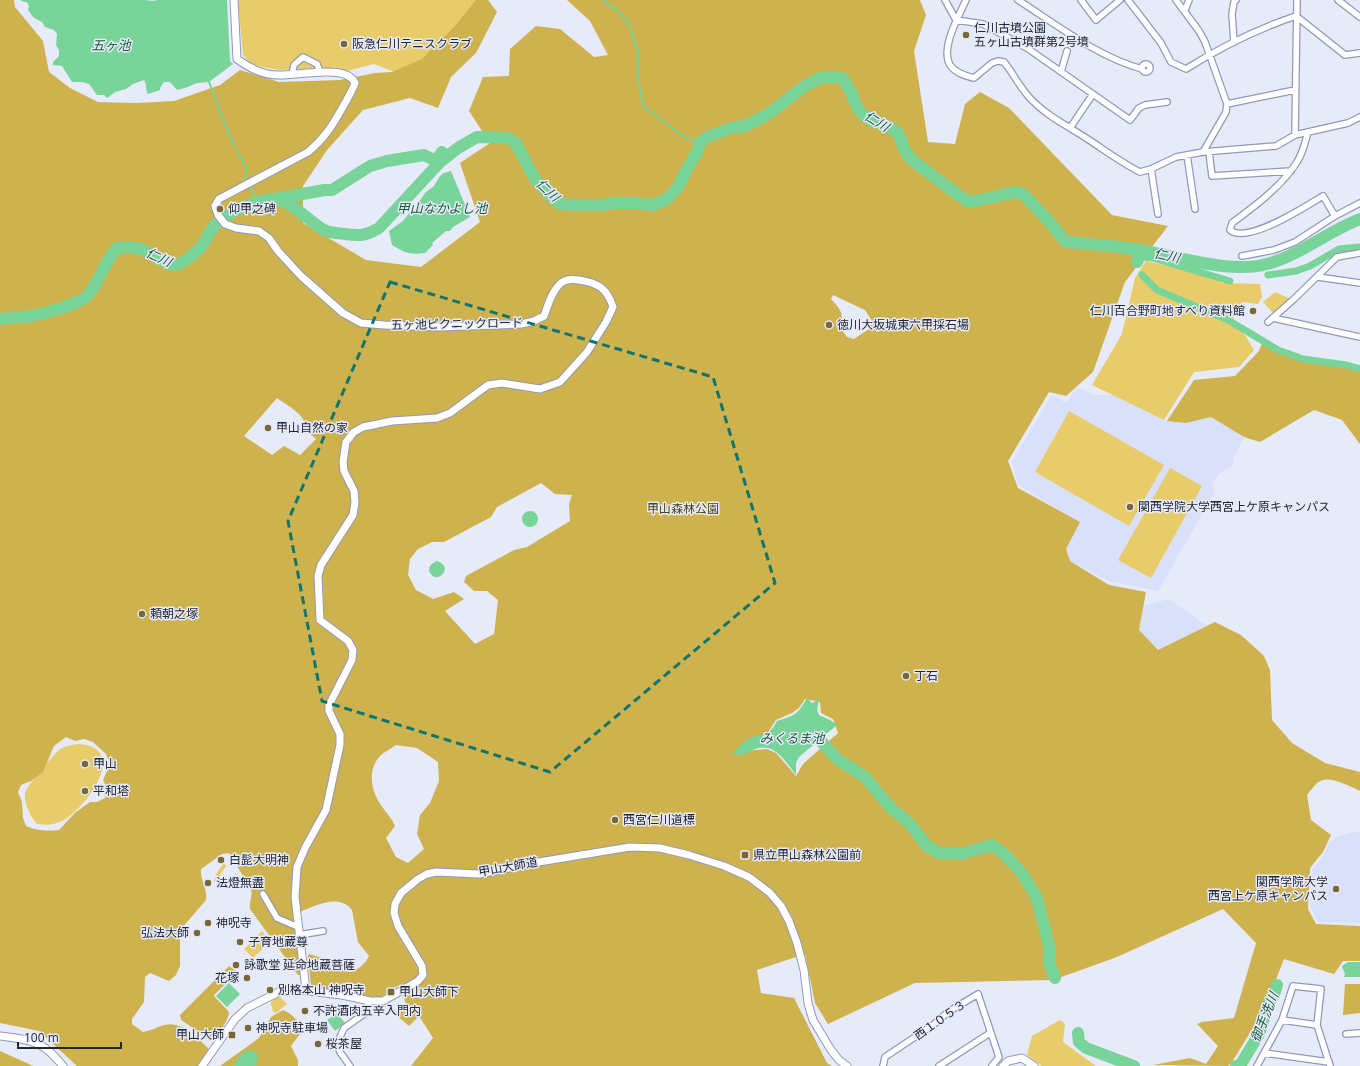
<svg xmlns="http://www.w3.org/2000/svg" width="1360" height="1066" font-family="'Open Sans','Noto Sans JP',sans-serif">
<rect width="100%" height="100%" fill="#e6eaf9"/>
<!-- built -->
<path fill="#d9e0fa" d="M1078 388 1095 395H1113L1167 421 1186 423 1211 417 1244 437 1234 457 1233 465 1219 474 1212 484 1215 492 1158 591 1109 581 1070 561 1066 549 1079 522 1018 485 1012 460 1029 433 1052 395 1066 403 1075 390Z
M1169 599 1207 626 1158 650 1139 630 1144 606Z
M1360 831V923L1318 922 1311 908 1312 870 1322 858 1330 842 1338 836Z"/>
<!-- green -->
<path fill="#e8cc69" d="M238 0H481L423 63 397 73 374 64 347 71 336 69 320 68 279 70 262 67 250 63 243 55Z
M1146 261 1202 274 1224 283 1260 284 1262 297 1258 304 1242 302 1231 322 1245 335 1254 350 1239 367 1194 372 1164 420 1092 385 1122 334 1135 278Z
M1275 292 1291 299 1274 314 1263 302Z
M1069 411 1164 465 1129 526 1035 472Z
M1170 468 1202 486 1151 578 1118 560Z
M78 744C129 747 89 803 67 818 59 824 48 826 37 824 31 817 24 804 25 793 26 787 52 756 58 751 63 746 71 745 78 744Z
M224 863 226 866 216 882H214L217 872Z
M262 931 271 941 253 958 244 949Z
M278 996 280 997 287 1004 276 1013 273 1012 271 1003 272 1000Z
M1060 1020 1065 1024 1063 1042 1096 1066H1042L1027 1055 1032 1036Z"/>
<!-- forest -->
<path fill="#ceb24e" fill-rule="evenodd" d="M0 0H14L15 7 43 41 49 72 70 88 98 102 137 103 174 101 220 85 240 70 279 82 340 80 375 73 392 72 422 59 454 27 476 0H488L497 12 476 53 451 77 438 108 410 98 363 110 327 150 303 186V223L366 260 421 267 480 222 460 163 490 143 469 111 483 77 509 76 510 49 536 26 560 29 594 57 608 55 590 21 567 0H920L926 15 914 51 928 142 955 144 965 104 980 92 1009 108 1112 215 1168 226 1125 282 1093 372 1066 396 1049 392 1008 461 1018 488 1080 522 1066 549 1070 561 1109 585 1146 592 1139 630 1158 650 1215 622 1241 635 1264 656 1270 670 1272 720 1292 743 1325 763 1360 772V791C1352 787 1332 777 1323 780 1316 782 1312 789 1307 795L1311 820 1331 835 1323 852 1310 868 1308 909 1316 924 1360 926V961H1343L1334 974 1284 959 1264 1010 1232 1062 1228 1066 1153 1065 1190 1058 1206 1064 1218 1046 1197 1024 1202 1022 1234 1018 1256 943 1223 909 1117 957 1053 980 915 983 828 1024 815 1003 805 954 757 970 761 993 794 998 827 1063 832 1066H411L433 1038 419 1016 409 1026 396 1015 406 1004 399 985 381 997 374 998 313 988 311 985 308 956 309 954 325 959 350 972C358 970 366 963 369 956L358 942 352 910C338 892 313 907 297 913L301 973 300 975H298L250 909C249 902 253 896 251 889L229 853 222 854 201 869C200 880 208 890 206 900L182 928 180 935V966L176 975 169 981 150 973 145 977 144 1002 132 1019V1024L143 1032C150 1031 157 1027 164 1025 181 1020 198 1038 208 1048L209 1051 198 1066H77L39 1031 0 1023ZM833 295 865 310 872 321 869 329 854 339 847 337 840 327C845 314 840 309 831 299ZM277 398C289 407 306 414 306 430L316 439 300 455 284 446 272 455 244 436ZM541 483 555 494 572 495 569 504 570 521 527 547 514 550 466 576 464 582 474 591H487L498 600 494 634 475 644 445 611 464 599 454 592 433 599 416 590 408 575 410 559 418 549 432 542H444L491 517 497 507ZM805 699 820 702 821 713 833 719 838 733 803 764 796 776 776 753 767 749 745 751 766 735 776 720 792 713 799 708ZM66 737 75 741 84 739 93 742 106 754 110 765 103 780 108 790 105 798 97 802H90L75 813 59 830C47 831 38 831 26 826L23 818 22 802 18 792 21 785 31 781 43 772 54 746ZM396 745 417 748 438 762 439 781 430 803 420 815 417 834 424 849 408 863 396 857 386 838 395 826C392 818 386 813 381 805 371 791 367 770 380 756 384 752 391 749 396 745Z
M1263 341 1269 345 1301 357 1347 364 1360 370V444L1342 420 1314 410 1260 442 1244 437 1211 417 1186 423 1167 421 1194 380 1235 376 1259 351Z
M229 966 236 971V974L214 995 215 997 229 1012C228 1022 219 1032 213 1041H210L196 1030 181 1020 180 1015Z
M1345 984H1360V1013L1343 1015Z
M283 1010C290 1012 301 1023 303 1030L291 1046 298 1060V1066H220L259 1038 271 1017Z
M0 1051 29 1064 33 1066H0Z"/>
<!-- water -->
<path fill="#78d498" d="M20 0H145L153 1 158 0H227L230 61 233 64 209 82 197 83 188 87 177 90 170 82H164L160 88V90L148 94C145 89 147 84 144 80L133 84 126 89 115 92 107 98 104 95H97L89 84 82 82H72L62 66 53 65V62L59 56V50L56 45 57 34 54 30 45 27 42 22 34 18 28 10 29 6 27 2H24Z
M451 171 470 217 453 227 450 231H446L432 243 433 245 425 253C410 255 405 253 392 245L389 231 403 221 410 212H414L418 209V203L426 192 434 186 440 176 444 173Z
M522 519a8 8 0 1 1 16 0a8 8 0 1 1-16 0Z
M437 561C455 567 437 585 430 573 427 567 432 563 437 561Z
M807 698 812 703 819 700 817 710 819 715 830 720 837 725 799 757 796 763V775C785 761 773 739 751 751 745 755 741 757 734 754L733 753C737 748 742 743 748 739 763 731 767 740 777 721 796 715 797 715 807 698Z
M1348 962H1360V977H1344L1345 974 1342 966Z
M229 983 240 994 227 1007 216 996Z
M337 1013 345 1023 335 1031 327 1020Z
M251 1050C260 1053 259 1059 255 1066H232C241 1059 236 1053 251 1050Z"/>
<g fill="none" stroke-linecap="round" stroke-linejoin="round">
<!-- stream -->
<path stroke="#78d498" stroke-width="2" d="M604 0 606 4 615 8 629 23 638 53 637 72 643 106 684 137 700 143
M209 82 226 127 235 146
M237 151 247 169 245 174 246 180
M250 186 257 199 261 201"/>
<!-- canal -->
<path stroke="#78d498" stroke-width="7" d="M1139 257 1152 258 1230 281
M1142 275 1157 290 1228 320 1278 350 1303 359 1346 365 1360 369
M1268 275 1296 271 1310 266 1339 249 1360 247"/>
<!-- river -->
<path stroke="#78d498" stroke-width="12" d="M276 199 324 190H332L370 166 387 161 424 155 436 161 442 152
M1137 262 1142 250
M0 319C10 318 21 317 31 316 43 314 80 304 88 295 100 281 104 262 117 248 126 247 134 246 143 250 153 253 169 269 179 264 186 261 199 250 204 243 208 237 210 230 215 225 227 213 259 198 276 199 290 200 311 223 324 230 329 233 338 233 345 234 361 236 365 236 379 228L440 162 458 148 477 137 507 138 515 142 535 179 552 198 560 204 575 205H603L613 203H636L652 205 661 202 668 198 678 187 686 171 698 150 700 143 707 137 731 128 745 126 770 113 803 87 820 78 834 77 841 78 844 80 852 94 855 103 861 113 870 120 889 127 898 133 905 151 912 160 961 197 967 201H976L1015 192 1023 194 1046 218 1066 242C1092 244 1118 246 1144 251 1182 257 1230 274 1267 264 1299 256 1328 231 1360 219
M820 740 837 759 865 777 890 807 909 823 927 846 939 853 961 854 992 845 1004 854 1021 872 1037 898 1050 950 1049 963 1055 978
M1078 1033 1079 1042 1086 1048 1134 1066
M1236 1066 1241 1064 1259 1034 1269 1002 1273 997 1277 985"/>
<defs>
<path id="minor" d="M945 0 956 20 983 24 1027 48 1130 120 1139 108 1145 105 1167 102
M966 0C959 16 940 48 950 65 955 73 966 76 974 78L992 63 998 61 1004 62C1013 73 1019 86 1029 97 1044 114 1064 124 1083 136 1102 148 1120 162 1140 172L1151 169 1176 157 1203 152 1276 146 1295 135 1348 123 1360 117
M1018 0C1057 25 1098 57 1142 69
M1081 0 1096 20 1120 0
M1128 0 1161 43 1171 62 1186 69C1221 47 1257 29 1296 16L1345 55 1360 53
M1176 0 1199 31 1205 42 1227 104 1226 112 1203 152
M1338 0 1360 17
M1185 10 1189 0
M1234 42 1232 14 1234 2 1236 0
M1142 68a4 4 0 1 1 8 0a4 4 0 1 1-8 0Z
M1061 72 1067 51
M292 74 294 65 303 57 317 64 320 72
M1227 104 1295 90
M1070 128 1093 94
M1308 132C1305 142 1303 153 1297 162 1282 186 1255 206 1232 223L1230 230C1247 245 1306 206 1323 196L1335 216
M1295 135 1297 0
M1209 152 1212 176 1291 171
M1187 155 1195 209
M1151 169 1158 214
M1242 256 1274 250 1295 242 1335 216 1360 203
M1318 277 1360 283
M1273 318 1360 337
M1268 322 1294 299 1337 257 1360 253
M263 894 277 918 298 927
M299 935 323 931
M1282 1020 1317 1025
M1346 1034 1360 1033
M1264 1053 1329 1062
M350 1066 340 1052 337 1044 344 1028 364 1014 370 1001
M883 1066 885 1057 933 1025 948 1012 978 994 999 1057 992 1066
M939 1066 990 1033
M1257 1066 1282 1020 1293 986 1321 989 1317 1025 1330 1066"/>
<path id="tertiary" d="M234 0 237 59C248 67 263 75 277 75 294 76 339 66 351 78 353 79 354 81 355 83 352 91 349 96 345 103 334 123 326 137 308 152L219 199 215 206 218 215 225 224 236 228 259 231 269 238 278 251 301 276 343 313 361 323 384 325 438 327 521 324 534 321 544 316C548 305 552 291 561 283 566 279 573 279 579 280 598 283 607 288 613 307L606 322 587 352 560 382 540 389 502 383 488 385 450 413 437 418 392 421 363 427 354 432 346 442 343 462 344 471 354 491 355 502 353 515 321 565 318 576 320 620 348 641 353 650 352 660 329 705V711L340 734V745L326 810 305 848 297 867 295 897 306 990
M0 1036C15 1038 32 1039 45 1048 52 1053 58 1060 63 1066
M202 1066 235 1019 247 1008 279 992 292 989 342 995 370 1001H383L418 981 423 975 422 966 398 926 394 913 395 904 401 893 418 879 427 874 436 872 479 874 539 862 630 847 660 848 689 855 724 866 749 877 770 893 781 906 789 921 797 943 804 970 808 1003 813 1020 831 1050 839 1060 847 1066
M1003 1066 1008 1061 1022 1058 1034 1066"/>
</defs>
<!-- minor casing -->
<use href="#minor" stroke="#9099bc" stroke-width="8"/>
<!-- tertiary casing -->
<use href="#tertiary" stroke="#9099bc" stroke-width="9"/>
<!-- minor -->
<use href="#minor" stroke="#fff" stroke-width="5.5"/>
<!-- tertiary -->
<use href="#tertiary" stroke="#fff" stroke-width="7"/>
</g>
<!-- marked area -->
<path fill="none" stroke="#0f766e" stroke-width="3" stroke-dasharray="8 5" stroke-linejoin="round" d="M390 282 713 377 775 583 550 772 322 701 288 521Z"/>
<!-- markers -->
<g fill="#776836" stroke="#e6eaf9" stroke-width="1.5">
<circle cx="966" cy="35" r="4"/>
<circle cx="344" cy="44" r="4"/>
<circle cx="220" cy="209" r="4"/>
<circle cx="1253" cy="311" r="4"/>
<circle cx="829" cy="325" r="4"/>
<circle cx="268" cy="428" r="4"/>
<circle cx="1130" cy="507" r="4"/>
<circle cx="142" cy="614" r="4"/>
<circle cx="906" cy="676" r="4"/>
<circle cx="85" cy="764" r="4"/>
<circle cx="85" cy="791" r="4"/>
<circle cx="615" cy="820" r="4"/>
<rect x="741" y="851" width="8" height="8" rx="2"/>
<circle cx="221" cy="860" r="4"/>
<circle cx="208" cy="883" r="4"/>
<circle cx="1336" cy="889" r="4"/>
<circle cx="208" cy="923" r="4"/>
<circle cx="197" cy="933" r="4"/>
<circle cx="240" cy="942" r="4"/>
<circle cx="236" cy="965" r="4"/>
<circle cx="247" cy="978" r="4"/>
<circle cx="270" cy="990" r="4"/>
<rect x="387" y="988" width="8" height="8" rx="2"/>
<circle cx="305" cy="1011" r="4"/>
<circle cx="248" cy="1028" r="4"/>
<rect x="228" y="1031" width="8" height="8" rx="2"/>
<circle cx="318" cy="1044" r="4"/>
</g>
<g text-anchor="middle" stroke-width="3" stroke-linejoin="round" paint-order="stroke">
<!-- poi labels -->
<g font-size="12" fill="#232634" stroke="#e6eaf9" text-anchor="start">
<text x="974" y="32">仁川古墳公園<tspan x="974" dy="14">五ヶ山古墳群第2号墳</tspan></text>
<text x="352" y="48">阪急仁川テニスクラブ</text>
<text x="228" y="213">仰甲之碑</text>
<text x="1245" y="315" text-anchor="end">仁川百合野町地すべり資料館</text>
<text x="837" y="329">徳川大坂城東六甲採石場</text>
<text x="276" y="432">甲山自然の家</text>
<text x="1138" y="511">関西学院大学西宮上ケ原キャンパス</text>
<text x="150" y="618">頼朝之塚</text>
<text x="914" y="680">丁石</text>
<text x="93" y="768">甲山</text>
<text x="93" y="795">平和塔</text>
<text x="623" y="824">西宮仁川道標</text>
<text x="753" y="859">県立甲山森林公園前</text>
<text x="229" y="864">白髭大明神</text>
<text x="1328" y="886" text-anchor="end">関西学院大学<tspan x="1328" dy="14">西宮上ケ原キャンパス</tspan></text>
<text x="216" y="887">法燈無盡</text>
<text x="216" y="927">神呪寺</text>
<text x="189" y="937" text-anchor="end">弘法大師</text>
<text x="248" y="946">子育地蔵尊</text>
<text x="244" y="969">詠歌堂 延命地蔵菩薩</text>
<text x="239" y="982" text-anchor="end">花塚</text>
<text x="278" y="994">別格本山 神呪寺</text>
<text x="399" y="996">甲山大師下</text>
<text x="313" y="1015">不許酒肉五辛入門内</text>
<text x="256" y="1032">神呪寺駐車場</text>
<text x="224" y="1039" text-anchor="end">甲山大師</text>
<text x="326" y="1048">桜茶屋</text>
</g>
<!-- street labels -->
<g font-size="12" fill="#232634" stroke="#e6eaf9">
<text transform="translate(457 324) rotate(-1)" y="4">五ヶ池ピクニックロード</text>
<text transform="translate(508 867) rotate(-10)" y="4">甲山大師道</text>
<text transform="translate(940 1020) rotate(-35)" y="4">西１０５３</text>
</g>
<!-- park labels -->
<g font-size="12" fill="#4c4016" stroke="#e6eaf9">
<text x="683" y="513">甲山森林公園</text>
</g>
<!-- water labels -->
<g font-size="13" font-style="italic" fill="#185b35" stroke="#e6eaf9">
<text x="111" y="50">五ヶ池</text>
<text transform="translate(877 121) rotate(31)" y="5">仁川</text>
<text transform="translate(548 190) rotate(44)" y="5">仁川</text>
<text x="442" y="213">甲山なかよし池</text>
<text transform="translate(1167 255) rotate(12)" y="5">仁川</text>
<text transform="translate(159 257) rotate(25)" y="5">仁川</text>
<text x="792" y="743">みくるま池</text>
<text transform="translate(1264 1017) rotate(-68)" y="5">御手洗川</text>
</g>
</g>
<!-- scale -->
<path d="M18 1042v6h103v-6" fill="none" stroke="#232634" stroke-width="2"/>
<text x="24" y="1042" font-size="12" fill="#232634" stroke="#e6eaf9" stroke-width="3" paint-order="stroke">100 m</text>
</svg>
